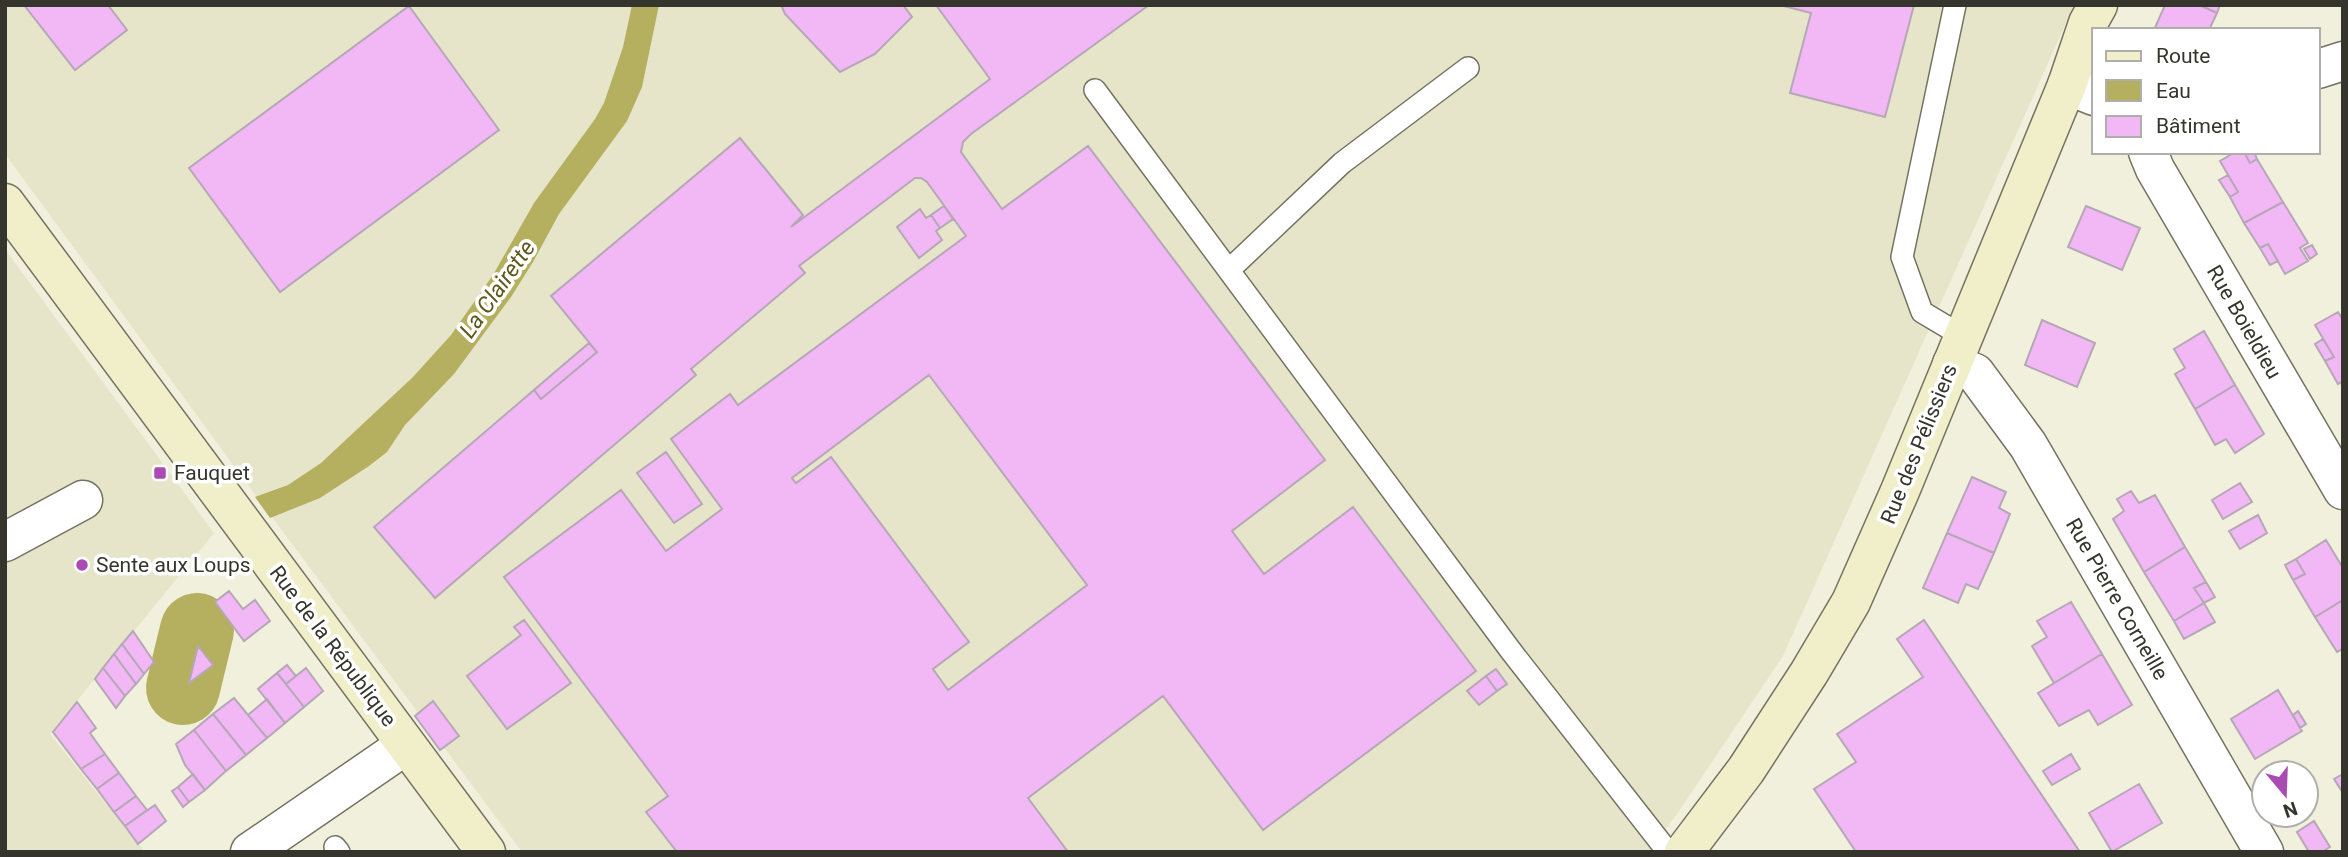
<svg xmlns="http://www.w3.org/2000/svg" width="2348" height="857" font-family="Roboto,sans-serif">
<rect width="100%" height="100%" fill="#f1f0dc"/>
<!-- built -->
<path fill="#e6e5ca" d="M5 5H2074L1783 656 1677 814 1649 852H522L251 489 5 154Z
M5 249 214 533 50 734 143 850 140 852H5Z"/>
<!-- water -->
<path fill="#b4b05f" d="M632 5H659L642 87 627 121 559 214 533 262 511 297 454 374 405 425 387 452 369 466 320 498 270 518 255 497 288 485 321 463 413 377 451 335 493 275 534 203 595 119 604 103 623 47Z"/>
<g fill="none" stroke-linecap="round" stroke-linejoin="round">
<!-- river -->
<path stroke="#b4b05f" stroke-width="74" d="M183 688 197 630"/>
</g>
<!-- building -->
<path fill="#f1b8f5" stroke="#b6a7b7" stroke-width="2" fill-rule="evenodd" d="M24 5H108L127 30 75 70Z
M781 5H906L904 6 912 17 875 54 840 72 785 14Z
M936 5H1149L971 134 963 142 961 152 1002 209 1088 146 1325 460 1232 531 1264 574 1353 507 1476 671 1263 830 1163 696 1028 798 1068 852H677L646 812 668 796 504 577 621 490 666 551 722 509 671 439 730 394 738 405 966 236 927 182 921 178H915L799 266 805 273 691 369 696 375 435 598 374 527 534 390 541 399 597 352 551 296 740 138 803 215 791 227 990 79ZM929 375 1087 585 948 690 933 669 969 642 831 457 796 483 792 478Z
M1780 5H1914L1885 117 1790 93 1811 13Z
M2165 5H2199L2217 13 2209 30H2154Z
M2199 5H2220L2217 13Z
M409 6 499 130 280 292 189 168Z
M2235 152H2244L2250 163 2257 159 2283 202 2244 223 2230 197 2238 192 2220 161Z
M2244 152H2254L2257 159 2250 163Z
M2228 175 2238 192 2230 197 2219 180Z
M2283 202 2308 243 2300 248 2308 261 2285 274 2268 244 2260 248 2244 223Z
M944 206 953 219 940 228 931 215Z
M2086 206 2140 228 2122 270 2068 247Z
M920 209 926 218 931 215 940 228 936 231 942 240 919 258 897 227Z
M2268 244 2278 261 2270 265 2260 248Z
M2312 245 2317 254 2310 259 2304 249Z
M2338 312 2343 320V381L2338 384 2325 361 2334 357 2315 325Z
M2042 320 2095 343 2077 387 2025 365Z
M2204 331 2235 385 2195 409 2175 374 2185 368 2174 349Z
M2323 339 2334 357 2325 361 2315 344Z
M589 343 597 352 541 399 534 390Z
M2235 385 2264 434 2235 453 2226 439 2215 445 2195 409Z
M666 452 702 504 674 523 637 473Z
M1972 477 2006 492 1999 508 2010 514 1994 553 1947 533Z
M2240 483 2252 502 2223 519 2212 500Z
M2131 491 2139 503 2155 495 2185 547 2144 572 2113 519 2124 511 2117 499Z
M2258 515 2267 533 2240 549 2229 531Z
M1947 533 1994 553 1978 589 1966 584 1958 603 1923 588Z
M2326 540 2343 568V600L2315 617 2293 580 2305 574 2296 559Z
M2185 547 2206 582 2194 588 2204 603 2174 621 2144 572Z
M2296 559 2305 574 2293 580 2285 565Z
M2206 582 2215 597 2204 603 2194 588Z
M229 591 243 609 255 600 270 621 244 641 215 602Z
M2343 600V649L2337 652 2315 617Z
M2071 602 2102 654 2054 683 2032 646 2047 637 2037 621Z
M2204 603 2215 622 2184 639 2174 621Z
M524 620 571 683 507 729 467 676 521 635 514 627Z
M1924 620 2080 852H1856L1814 789 1856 762 1837 734 1923 677 1897 639Z
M133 631 154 662 144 674 122 644Z
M122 644 144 674 136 684 114 654Z
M198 646 213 665 189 683Z
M114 654 136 684 125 696 103 668Z
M2102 654 2132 705 2098 725 2089 710 2059 726 2038 693Z
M287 665 296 676 286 684 277 673Z
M103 668 125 696 116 708 95 679Z
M306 668 323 691 304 707 286 684Z
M1496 669 1507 684 1497 691 1486 676Z
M277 673 304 707 285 723 258 689Z
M1486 676 1497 691 1479 705 1467 691Z
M2278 690 2302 731 2255 759 2231 719Z
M234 698 267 738 246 755 213 714Z
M267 699 285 723 267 738 248 715Z
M433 701 459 736 440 750 415 716Z
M77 702 96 728 90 733 105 754 81 769 53 732Z
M2298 711 2306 724 2300 728 2293 715Z
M213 714 246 755 226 771 194 730Z
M194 730 226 771 205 790 185 765 176 744Z
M105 754 119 773 97 789 81 769Z
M2071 754 2080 769 2052 785 2043 771Z
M119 773 136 796 114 812 97 789Z
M193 774 205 790 189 802 178 787Z
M2343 774V793L2334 779Z
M2139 784 2162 823 2112 852 2089 813Z
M178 787 189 802 183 807 172 791Z
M136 796 147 810 125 826 114 812Z
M155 805 166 821 138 844 125 826Z
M2314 821 2330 847 2322 852H2309L2297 832Z"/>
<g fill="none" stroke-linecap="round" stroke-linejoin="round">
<defs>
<path id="lane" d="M1955 5 1902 257 1922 312 1964 337
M1095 90 1511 651 1668 852
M1229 270 1342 163 1468 68
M335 847 339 852"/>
<path id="street" d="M2318 69 2343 61
M2067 85 2094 96
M2148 152 2155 169 2343 490
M1952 364 1975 373 2028 445 2264 852
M5 542 83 500
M250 852 406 745"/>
<path id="secondary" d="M5 203 486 852
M1684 852 1746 770 1809 673 1851 602 1900 491 2067 85 2088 23 2098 5"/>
</defs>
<!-- lane casing -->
<use href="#lane" stroke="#747361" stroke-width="24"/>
<!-- street casing -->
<use href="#street" stroke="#747361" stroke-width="41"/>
<!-- secondary casing -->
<use href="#secondary" stroke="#747361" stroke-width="41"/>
<!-- lane -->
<use href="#lane" stroke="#fff" stroke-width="21"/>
<!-- street -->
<use href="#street" stroke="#fff" stroke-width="38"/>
<!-- secondary -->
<use href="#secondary" stroke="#f1efca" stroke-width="38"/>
</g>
<!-- markers -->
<g fill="#aa4bb3" stroke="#fff" stroke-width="2.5">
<rect x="153" y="466" width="14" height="14" rx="3.5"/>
<circle cx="82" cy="565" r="7"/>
</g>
<g text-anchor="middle" stroke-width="7" stroke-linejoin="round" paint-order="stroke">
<!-- street labels -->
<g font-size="21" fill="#35352d" stroke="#fff">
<text transform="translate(2244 322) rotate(60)" y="7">Rue Boieldieu</text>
<text transform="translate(1919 444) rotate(-68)" y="7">Rue des Pélissiers</text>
<text transform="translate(2117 599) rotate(60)" y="7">Rue Pierre Corneille</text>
<text transform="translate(333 646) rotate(53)" y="7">Rue de la République</text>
</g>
<!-- poi labels -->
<g font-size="21" fill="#35352d" stroke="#fff" text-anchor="start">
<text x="174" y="480">Fauquet</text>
<text x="96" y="572">Sente aux Loups</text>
</g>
<!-- water labels -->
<g font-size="23" font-style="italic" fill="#5d591d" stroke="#fff">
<text transform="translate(497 289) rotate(-55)" y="8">La Clairette</text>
</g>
</g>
<!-- border -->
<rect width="2348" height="857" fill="none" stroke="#35352d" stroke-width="14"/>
<!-- legend -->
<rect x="2092" y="28" width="228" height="126" fill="#ffffff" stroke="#aeaeab" stroke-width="2"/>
<rect x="2106" y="51" width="35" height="10" fill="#f1efca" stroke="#aeaeab" stroke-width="2"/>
<text x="2156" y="63" font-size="21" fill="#35352d">Route</text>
<rect x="2106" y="80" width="35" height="21" fill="#b4b05f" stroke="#aeaeab" stroke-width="2"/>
<text x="2156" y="98" font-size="21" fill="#35352d">Eau</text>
<rect x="2106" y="116" width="35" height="21" fill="#f1b8f5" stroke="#aeaeab" stroke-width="2"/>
<text x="2156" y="133" font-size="21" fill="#35352d">Bâtiment</text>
<!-- north arrow -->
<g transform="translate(2285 794) rotate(161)"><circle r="33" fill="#ffffff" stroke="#aeaeab" stroke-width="2"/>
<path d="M0-5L12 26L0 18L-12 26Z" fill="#aa4bb3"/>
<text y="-10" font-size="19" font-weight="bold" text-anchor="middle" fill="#35352d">N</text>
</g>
</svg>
